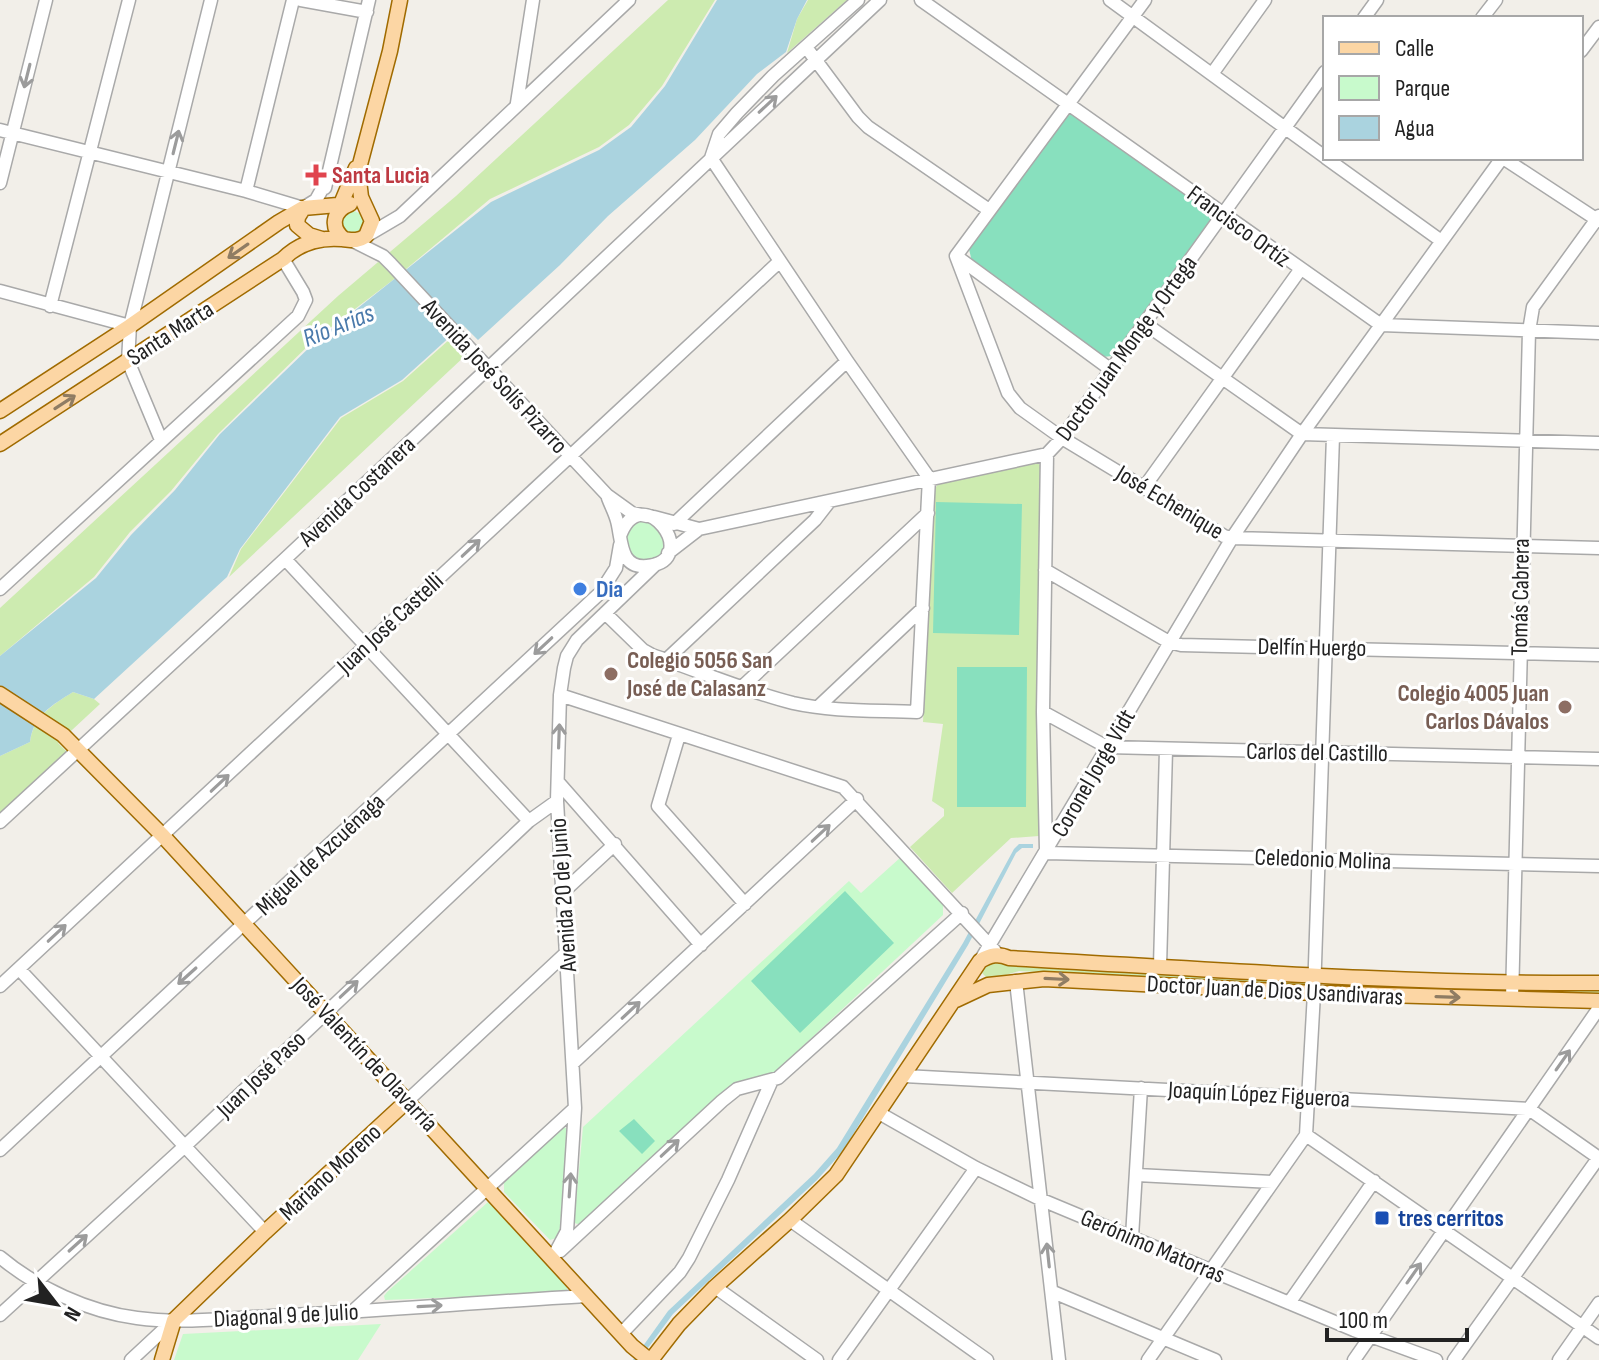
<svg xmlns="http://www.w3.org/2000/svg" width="1599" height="1360" font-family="'Sofia Sans Condensed',sans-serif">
<rect width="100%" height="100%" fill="#f2efe9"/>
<!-- grass -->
<path fill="#cdebb0" d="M668 0H715L662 86 629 125 599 147 490 199 393 280 313 341 218 434 171 491 130 532 94 577 0 656V608L338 296 456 196Z
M808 0H847L787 53 797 19Z
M450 339 466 355 229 577 241 549 341 418 403 381Z
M1035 461 1041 466 1039 836 1011 838 952 893 910 847 944 816V809L932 801 943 724 923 722 933 491 939 483Z
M73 692 94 699 100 704 58 743 67 752 0 813V756L30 742C33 717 52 705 73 692Z
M992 963 1306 982 1309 986 1019 971 989 980 982 973 986 966Z
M1328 983 1498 990 1502 992 1325 987Z
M1523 989H1599V994L1519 992Z"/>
<!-- park -->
<path fill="#c8facc" d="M352 210 365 216 366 229 354 237 341 229 342 217Z
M643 521 653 523 666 540 663 554 645 564 626 553C626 537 624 524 643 521Z
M901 857 943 904V915L774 1073 727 1088 582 1225 574 1223 583 1127 849 881 861 893Z
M564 1127 569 1130 559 1237 550 1240 504 1192V1183Z
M488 1202 567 1284V1290L563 1293 385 1300 384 1296 387 1292Z
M381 1324 358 1360H174L183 1334Z"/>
<!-- pitch -->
<path fill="#88e0be" d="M1075 114 1210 211 1211 219 1112 356 1103 357 972 262 969 249 1065 116Z
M936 502 1022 504 1019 635 933 633Z
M957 667H1027L1026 807H957Z
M845 891 894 943 800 1033 751 981Z
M634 1119 655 1141 642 1154 619 1131Z"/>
<!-- water -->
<path fill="#aad3df" d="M717 0H807L797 19 786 52 757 74 695 140 608 216 560 265 478 340 463 325 402 380 340 417 240 549 227 577 94 699 73 692C52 705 33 716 30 742L0 756V656L96 578 131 535 175 490 220 434 314 343 491 202 599 150 631 127 665 86Z
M1019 844H1033V848H1022L1016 853 968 945 843 1151 817 1180 673 1314 639 1360H633L668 1311 814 1174 837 1148 963 943 1014 849Z"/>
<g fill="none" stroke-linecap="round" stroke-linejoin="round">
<defs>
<path id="minor" d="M301 0 367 12
M921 0 1381 325 1599 333
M1110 0 1325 157
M1364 18 1377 0
M1482 18 1496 0
M806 47 858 117 868 127 989 210
M1581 51 1599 27
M1212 74 1265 0
M517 103 533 0
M0 130 246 191 303 208 316 200 326 182
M711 158 719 134 737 113 773 76 858 0
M1326 158 1440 240
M1503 158 1599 221
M0 183 46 0
M325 188 369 0
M246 191 293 0
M366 236 400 216 629 0
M353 241 383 256 391 264 607 495 632 513 647 516
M956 256 1008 393 1020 408 1062 438 1224 536 1232 538 1599 548
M956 256 1145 0
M956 256 1110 369
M0 291 130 326
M50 306 129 0
M1144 323 1302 434 1599 443
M161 440 128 361 130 326 211 0
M1145 486 1300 270
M608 498C611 506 615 513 617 521 622 539 619 569 647 566 704 561 642 476 620 536
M654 517 699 529 1047 454
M674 524 847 361
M668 553 699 529
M285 559 529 821
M1045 570 1169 642 1181 645 1599 655
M0 589 298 316 306 300 303 292 283 259
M605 613 643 650 652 655C699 671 745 691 793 703 833 712 877 710 917 712L929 478 847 361 711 158
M666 660 815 520 829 502
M742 687 928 513
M560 695 843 787 995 951
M818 707 923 608
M1043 712 1107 747 1599 759
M679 735 658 806 745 904
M558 782 701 945
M0 822 285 559 880 0
M1046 850 1043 712 1047 454 1062 438 1325 72
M1046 853 1599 866
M562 893 615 844
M980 961 1232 538 1302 434 1502 158
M1160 966 1166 750
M19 969 265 1232
M1016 981 1059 1360
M0 986 780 261
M1512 999 1529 331 1533 307 1599 216
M573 1063 857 799
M904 1076 1529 1109 1599 1158
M407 1101 566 953
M879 1113 976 1168 1042 1200 1354 1330 1436 1360
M1306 1135 1599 1338
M0 1150 600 593 616 568 620 545
M1137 1175 1272 1182
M790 1220 987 1360
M1132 1237 1141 1088
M560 1251 722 1101 737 1089 778 1078 962 913
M0 1257C37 1288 89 1312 137 1318 181 1324 227 1318 271 1316 376 1311 481 1302 587 1296
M552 1259 567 1231 575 1108 557 801 560 695 564 668 567 656 577 640 656 564
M715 1287 817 1360
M1053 1292 1215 1360
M1289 1303 1374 1181
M352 1312 575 1108
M0 1315 185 1146 529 821 557 801
M621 1334 680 1272 689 1258 728 1180 772 1080
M131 1360 174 1320
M839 1360 976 1168
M1148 1360 1306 1135 1314 993 1333 436
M1354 1360 1599 1008
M1454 1360 1599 1157
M1559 1360 1599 1303"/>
<path id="major" d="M303 209 298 217 297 225 309 235 322 239
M338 211 356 168
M344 239C330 228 332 211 350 204
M0 411 130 326 279 222 303 208 349 204
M0 444 283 259C299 243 318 237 342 239 352 240 357 242 366 236L372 221 361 197 358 172 390 51 400 0
M0 694 63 735 163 836 632 1346 649 1360
M956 1000 988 985 1044 979 1314 993 1599 1001
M162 1360 174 1320 265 1232 407 1101
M651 1360 679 1324 715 1287 790 1220 836 1175 980 961C990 955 998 953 1009 958 1205 969 1402 984 1599 983"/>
</defs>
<!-- minor casing -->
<use href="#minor" stroke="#a9a9a9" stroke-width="15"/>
<!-- major casing -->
<use href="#major" stroke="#a06b00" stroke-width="17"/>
<!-- minor -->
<use href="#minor" stroke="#fff" stroke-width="12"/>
<!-- major -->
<use href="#major" stroke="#fcd6a4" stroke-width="14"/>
</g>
<!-- one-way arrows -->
<defs><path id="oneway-shaft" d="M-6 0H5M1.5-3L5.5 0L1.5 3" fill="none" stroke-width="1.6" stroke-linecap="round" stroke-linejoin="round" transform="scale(2)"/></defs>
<g stroke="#9c9c9c">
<use href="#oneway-shaft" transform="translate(27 76) rotate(104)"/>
<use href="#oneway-shaft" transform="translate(768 104) rotate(-43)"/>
<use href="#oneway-shaft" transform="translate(176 142) rotate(-76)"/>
<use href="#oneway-shaft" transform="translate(471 548) rotate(-43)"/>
<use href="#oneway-shaft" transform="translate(543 646) rotate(137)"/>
<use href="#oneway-shaft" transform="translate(559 736) rotate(-88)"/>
<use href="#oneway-shaft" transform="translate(220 783) rotate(-43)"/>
<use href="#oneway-shaft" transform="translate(821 833) rotate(-43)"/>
<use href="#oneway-shaft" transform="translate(57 933) rotate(-43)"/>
<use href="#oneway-shaft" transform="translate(187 976) rotate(138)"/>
<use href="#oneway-shaft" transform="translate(349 989) rotate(-43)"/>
<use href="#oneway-shaft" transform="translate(631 1010) rotate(-43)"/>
<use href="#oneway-shaft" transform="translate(1563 1060) rotate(-55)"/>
<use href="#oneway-shaft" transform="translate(670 1148) rotate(-43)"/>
<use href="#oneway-shaft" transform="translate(570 1185) rotate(-86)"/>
<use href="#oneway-shaft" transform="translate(78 1243) rotate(-42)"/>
<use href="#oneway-shaft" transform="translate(1048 1255) rotate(-96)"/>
<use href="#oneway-shaft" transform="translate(1414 1273) rotate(-55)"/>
<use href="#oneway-shaft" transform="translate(430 1306) rotate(-3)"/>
</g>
<g stroke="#8f7c63">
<use href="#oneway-shaft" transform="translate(238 251) rotate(145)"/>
<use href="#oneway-shaft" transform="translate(65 402) rotate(-33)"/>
<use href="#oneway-shaft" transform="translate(1057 979) rotate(3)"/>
<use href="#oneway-shaft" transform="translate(1448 997) rotate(2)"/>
</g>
<!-- markers -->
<path fill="#e0444e" stroke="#fff" stroke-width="3" d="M312 163h8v8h8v8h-8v8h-8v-8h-8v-8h8z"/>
<circle fill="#3f7fe0" stroke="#fff" stroke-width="3" cx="580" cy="589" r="8"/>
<g fill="#8d6e63" stroke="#fff" stroke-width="3">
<circle cx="611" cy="674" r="8"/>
<circle cx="1565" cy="707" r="8"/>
</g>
<rect fill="#1a4fb4" stroke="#fff" stroke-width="3" x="1374" y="1210" width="16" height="16" rx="4"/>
<g text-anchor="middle" stroke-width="6" stroke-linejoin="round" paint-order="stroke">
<!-- health labels -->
<g font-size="24" font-weight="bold" fill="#be3a42" stroke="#fff" text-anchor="start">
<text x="332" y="183">Santa Lucia</text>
</g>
<!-- street labels -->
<g font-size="24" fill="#222" stroke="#fff">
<text transform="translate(1239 226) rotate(36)" y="8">Francisco Ortíz</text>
<text transform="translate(170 333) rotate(-33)" y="8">Santa Marta</text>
<text transform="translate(1126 348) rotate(-54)" y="8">Doctor Juan Monge y Ortega</text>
<text transform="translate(495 376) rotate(47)" y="8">Avenida José Solís Pizarro</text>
<text transform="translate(357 491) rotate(-43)" y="8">Avenida Costanera</text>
<text transform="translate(1170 502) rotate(31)" y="8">José Echenique</text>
<text transform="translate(1520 597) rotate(-89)" y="8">Tomás Cabrera</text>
<text transform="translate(390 623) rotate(-43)" y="8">Juan José Castelli</text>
<text transform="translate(1312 647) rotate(1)" y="8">Delfín Huergo</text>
<text transform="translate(1317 752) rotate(1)" y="8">Carlos del Castillo</text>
<text transform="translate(1093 773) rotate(-60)" y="8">Coronel Jorge Vidt</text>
<text transform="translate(320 854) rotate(-43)" y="8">Miguel de Azcuénaga</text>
<text transform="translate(1323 859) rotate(2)" y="8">Celedonio Molina</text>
<text transform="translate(563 895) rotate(-94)" y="8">Avenida 20 de Junio</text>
<text transform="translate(1275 990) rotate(3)" y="8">Doctor Juan de Dios Usandivaras</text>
<text transform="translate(365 1054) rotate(47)" y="8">José Valentín de Olavarría</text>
<text transform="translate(261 1074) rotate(-44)" y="8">Juan José Paso</text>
<text transform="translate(1259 1094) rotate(3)" y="8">Joaquín López Figueroa</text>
<text transform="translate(330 1172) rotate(-43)" y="8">Mariano Moreno</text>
<text transform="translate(1153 1246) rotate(23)" y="8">Gerónimo Matorras</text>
<text transform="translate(286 1315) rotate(-3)" y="8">Diagonal 9 de Julio</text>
</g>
<!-- shop labels -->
<g font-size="24" font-weight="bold" fill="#366cbe" stroke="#fff" text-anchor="start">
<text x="596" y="597">Dia</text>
</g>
<!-- education labels -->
<g font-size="24" font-weight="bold" fill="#785e54" stroke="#fff" text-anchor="start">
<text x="627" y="668">Colegio 5056 San<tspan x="627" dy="28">José de Calasanz</tspan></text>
<text x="1549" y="701" text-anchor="end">Colegio 4005 Juan<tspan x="1549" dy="28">Carlos Dávalos</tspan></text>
</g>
<!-- transit labels -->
<g font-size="24" font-weight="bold" fill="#164399" stroke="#fff" text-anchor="start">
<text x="1398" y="1226">tres cerritos</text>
</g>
<!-- water labels -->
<g font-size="26" font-style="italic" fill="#4a7aab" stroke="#fff">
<text transform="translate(338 325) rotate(-22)" y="9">Río Arias</text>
</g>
</g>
<!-- legend -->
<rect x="1323" y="16" width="260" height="144" fill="#ffffff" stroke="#a7a7a7" stroke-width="2"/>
<rect x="1339" y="42" width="40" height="12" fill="#fcd6a4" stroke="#a7a7a7" stroke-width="2"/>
<text x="1395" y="56" font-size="24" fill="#222222">Calle</text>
<rect x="1339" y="76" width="40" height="24" fill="#c8facc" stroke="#a7a7a7" stroke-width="2"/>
<text x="1395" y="96" font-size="24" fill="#222222">Parque</text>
<rect x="1339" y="116" width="40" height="24" fill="#aad3df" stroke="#a7a7a7" stroke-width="2"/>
<text x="1395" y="136" font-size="24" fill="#222222">Agua</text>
<!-- north arrow -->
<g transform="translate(56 1304) rotate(121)" stroke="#ffffff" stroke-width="6" paint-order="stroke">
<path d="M0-6L14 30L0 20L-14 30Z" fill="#222222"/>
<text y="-12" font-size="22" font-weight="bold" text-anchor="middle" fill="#222222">N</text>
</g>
<!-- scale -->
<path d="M1327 1328v12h140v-12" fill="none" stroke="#222222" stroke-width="4"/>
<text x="1339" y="1328" font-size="24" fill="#222222" stroke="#ffffff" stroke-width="6" paint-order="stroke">100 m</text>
</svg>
